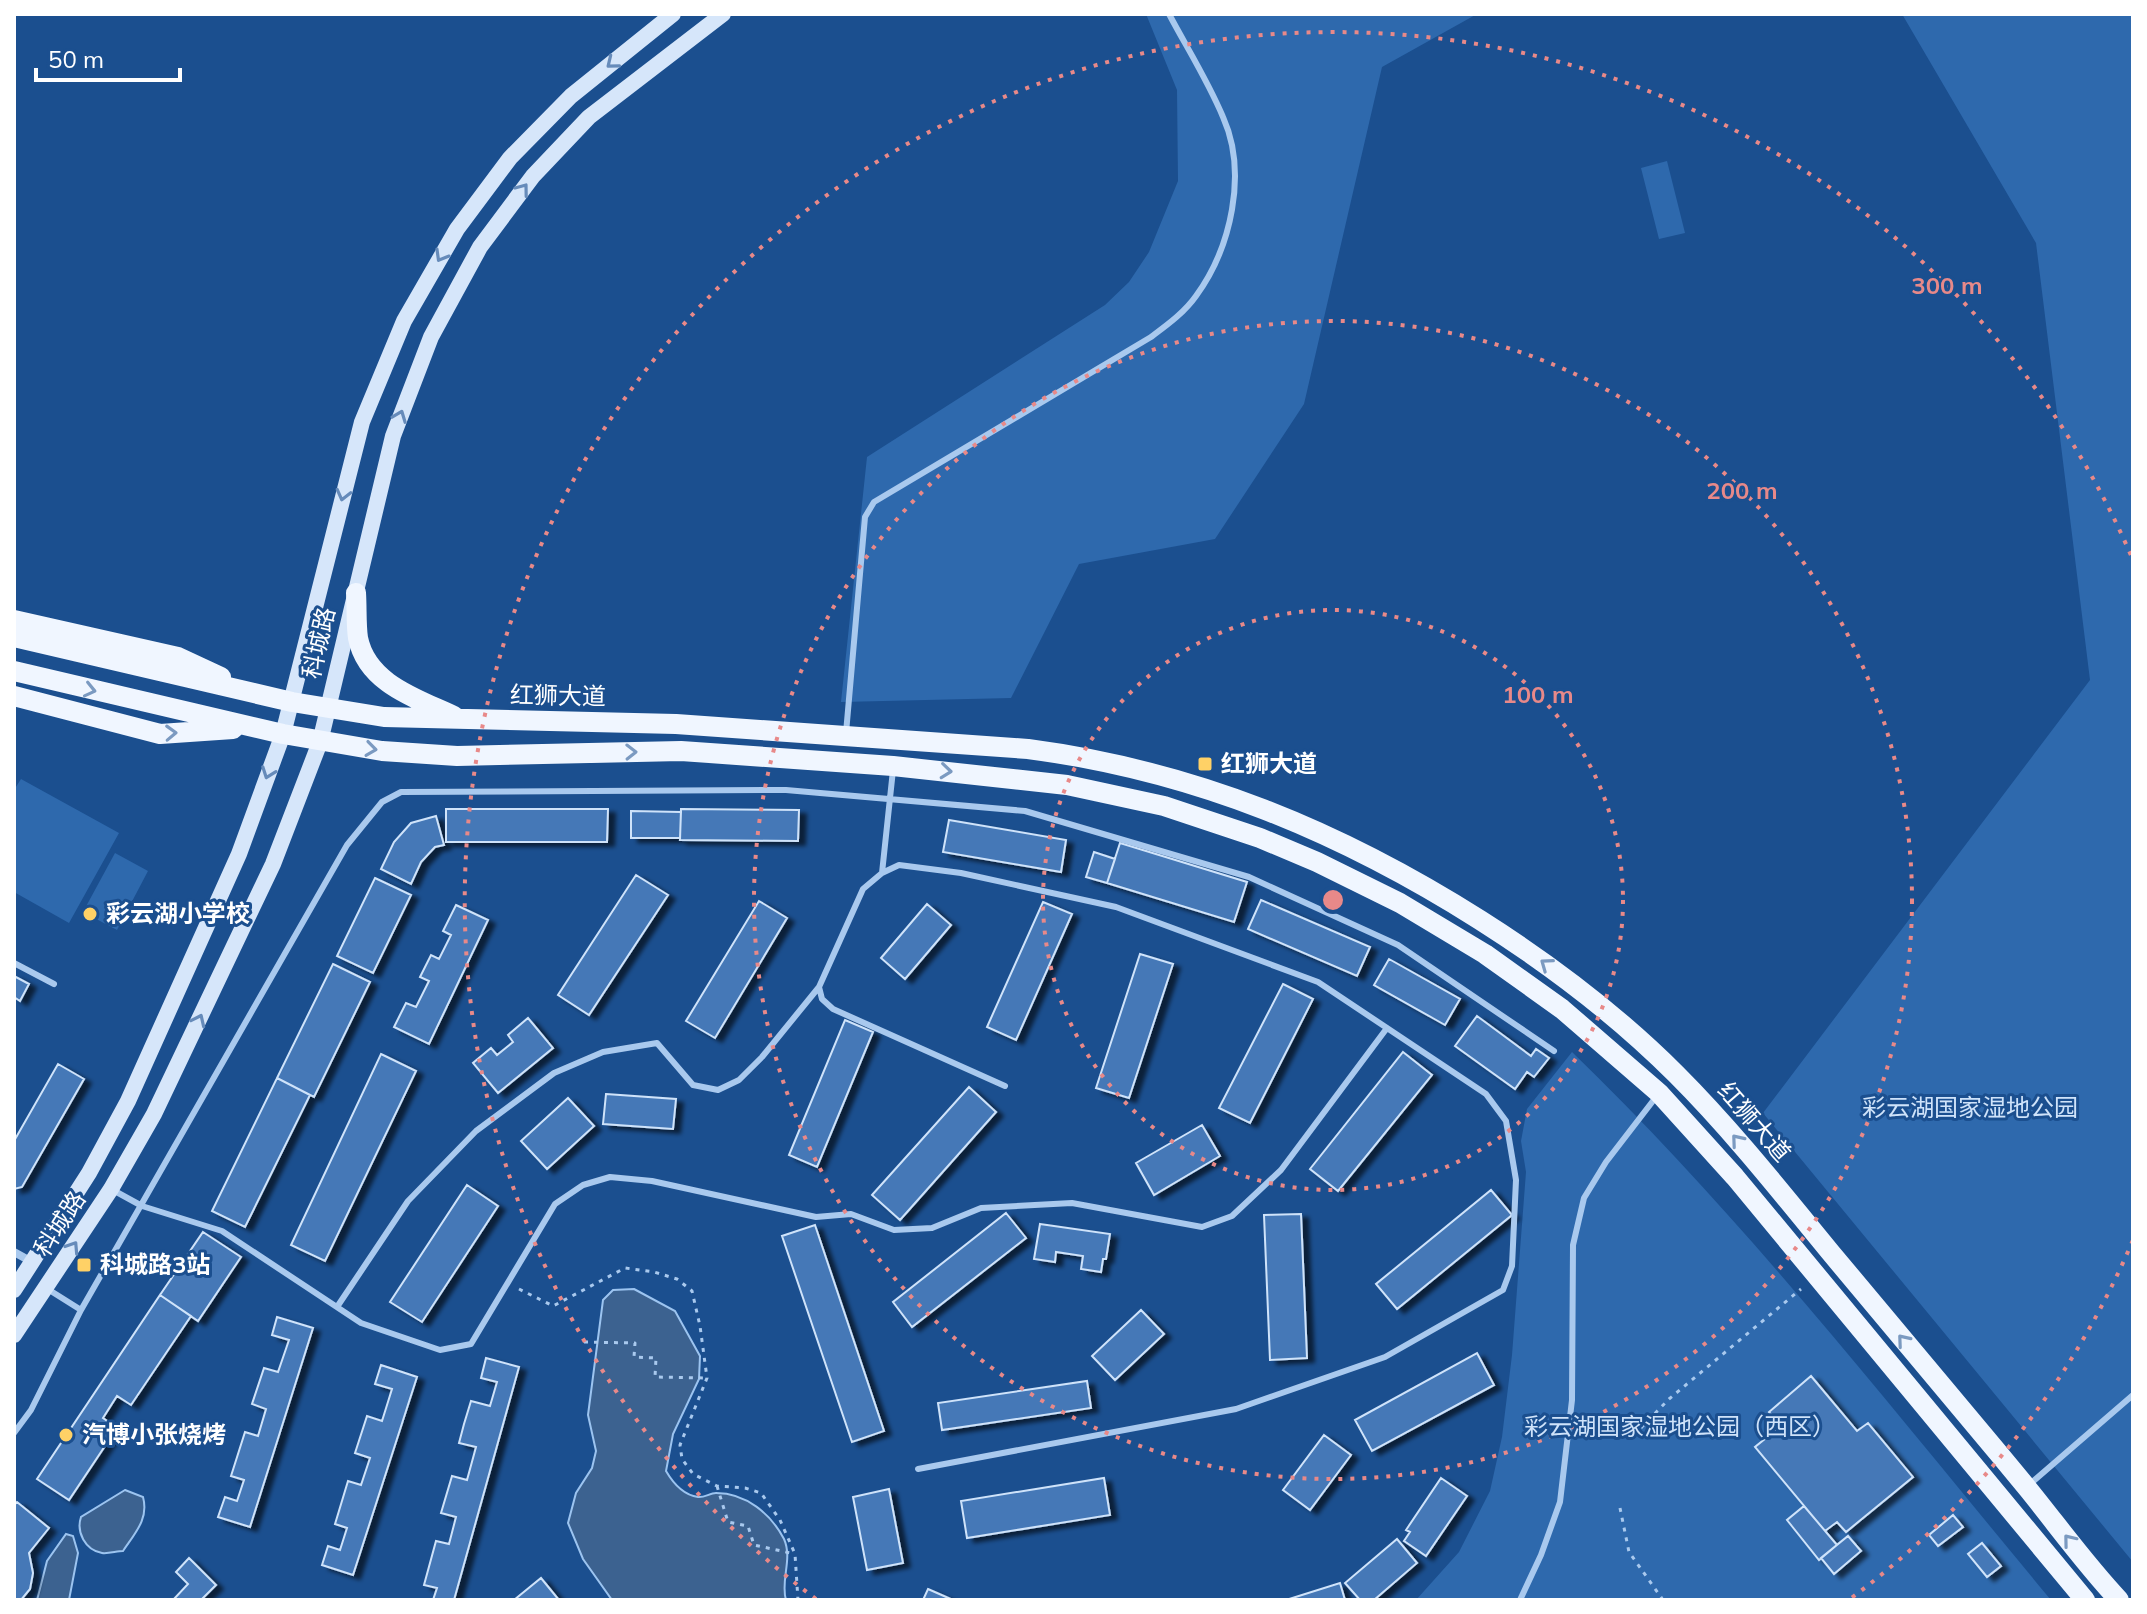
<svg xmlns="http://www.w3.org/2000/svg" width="2147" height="1614" font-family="Mulish,'Noto Sans SC',sans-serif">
<defs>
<filter id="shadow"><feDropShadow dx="7" dy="4" stdDeviation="2" flood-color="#0009"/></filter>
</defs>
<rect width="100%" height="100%" fill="#1b4f8f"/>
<!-- green -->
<path fill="#2e69ad" d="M1146 14H1477L1382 67 1304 404 1215 539 1079 564 1011 698 841 702 867 457 1105 305 1129 282 1149 252 1178 181 1177 90Z
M1902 14H2133V1562L1763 1113 2090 680 2036 243Z
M1667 161 1685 233 1659 239 1641 168Z
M21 779 119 833 69 923 14 892V790Z
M115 853 148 871 117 930 83 912Z
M1572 1052C1747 1221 1896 1414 2051 1600H1416L1459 1552 1490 1491 1502 1437 1512 1355 1526 1172 1521 1141 1527 1109Z"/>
<!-- water -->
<path fill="#3c6290" stroke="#9cc4f0" stroke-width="2" d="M634 1289 675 1311 700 1356 699 1379 673 1434 666 1471C673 1483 683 1495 698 1497 704 1498 710 1493 716 1493 746 1493 771 1514 784 1539 793 1559 780 1581 786 1600H612L583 1559 568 1523 576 1493 592 1468 596 1451 588 1415 603 1300 613 1290Z
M125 1490 143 1497C149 1519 135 1533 123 1551 117 1551 108 1554 102 1553 85 1550 76 1532 81 1517Z
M66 1534 73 1536 78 1553 69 1600H37L47 1561Z"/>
<!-- building -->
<path fill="#4478b7" stroke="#cfe3fa" stroke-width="2" filter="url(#shadow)" d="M446 809H608L607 842H446Z
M681 809 799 810 798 841 680 840Z
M631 811 681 812 680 838H631Z
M436 816 444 845 435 847 421 862 411 884 381 869 394 842 411 823Z
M949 820 1066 840 1061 872 943 852Z
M1120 843 1247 882 1234 922 1107 883Z
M1094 852 1115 859 1107 883 1086 877Z
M636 875 668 895 589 1015 558 995Z
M375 878 411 895 373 973 337 956Z
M1261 900 1370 947 1357 976 1248 929Z
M759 901 787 918 715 1038 686 1021Z
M1043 902 1072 914 1016 1040 987 1027Z
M927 904 951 925 905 979 881 958Z
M456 905 488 920 429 1044 394 1027 406 1003 416 1007 429 981 420 977 431 955 439 959 451 935 443 931Z
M1140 954 1173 964 1129 1098 1096 1088Z
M1389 959 1460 999 1445 1025 1374 985Z
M333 964 370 982 314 1097 277 1078Z
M14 976 29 984 20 1001 14 997Z
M1283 984 1313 999 1250 1123 1219 1108Z
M1477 1016 1531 1056 1536 1049 1549 1058 1534 1077 1527 1072 1515 1089 1455 1046Z
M528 1018 553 1048 498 1093 473 1063 491 1048 497 1055 513 1042 508 1035Z
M845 1020 873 1032 817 1167 789 1155Z
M1403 1052 1432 1075 1338 1191 1310 1169Z
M381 1054 416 1071 325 1261 291 1245Z
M58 1064 84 1079 22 1187 14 1189V1141Z
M277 1078 310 1095 245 1227 212 1211Z
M969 1087 996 1112 900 1220 872 1195Z
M606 1094 676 1099 673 1129 603 1124Z
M568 1098 594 1126 547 1169 521 1141Z
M1202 1125 1220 1156 1154 1195 1136 1163Z
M467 1185 498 1206 422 1322 390 1302Z
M1491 1190 1512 1215 1397 1309 1376 1284Z
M1006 1213 1026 1238 912 1327 893 1302Z
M1301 1214 1307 1358 1270 1360 1264 1215Z
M1040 1224 1110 1234 1106 1259H1103L1101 1272 1081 1269 1083 1256 1056 1252 1055 1262 1034 1259Z
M815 1225 884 1431 852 1442 782 1236Z
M203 1232 241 1257 198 1321 160 1295Z
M160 1295 191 1316 131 1405 117 1396 103 1418 117 1428 69 1500 37 1479Z
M1141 1310 1164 1334 1115 1380 1092 1356Z
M277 1317 313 1328 250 1527 218 1517 225 1497 237 1501 244 1480 231 1476 245 1432 258 1436 266 1409 252 1404 264 1368 278 1372 289 1340 272 1335Z
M1477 1353 1494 1385 1372 1451 1355 1420Z
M486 1358 519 1367 454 1600H433L437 1588 424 1585 436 1541 449 1544 456 1517 441 1513 452 1476 467 1480 476 1447 459 1443 464 1424 471 1401 490 1406 497 1382 481 1378Z
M381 1365 417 1377 353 1575 322 1565 328 1546 340 1550 347 1528 335 1524 348 1481 361 1485 370 1458 355 1453 367 1416 382 1421 392 1389 375 1384Z
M1811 1376 1857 1431 1868 1423 1913 1477 1846 1532 1837 1522 1825 1531 1755 1447 1781 1426 1769 1412Z
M1087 1381 1091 1408 942 1430 938 1403Z
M1324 1435 1351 1455 1310 1510 1283 1490Z
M1104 1478 1110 1515 967 1538 961 1501Z
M1441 1478 1467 1496 1426 1556 1404 1541 1410 1532 1406 1530Z
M889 1489 903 1563 867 1570 853 1497Z
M17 1502 49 1528 29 1553 33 1573 30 1589 21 1600H14V1505Z
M1804 1506 1837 1545 1819 1560 1787 1520Z
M1953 1515 1963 1527 1938 1546 1929 1535Z
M1848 1536 1861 1551 1834 1574 1821 1558Z
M1397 1539 1417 1563 1374 1600H1360L1345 1583Z
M1982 1543 2001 1566 1987 1577 1968 1554Z
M189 1558 216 1585 201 1600H173L188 1584 176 1572Z
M541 1578 559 1600H514Z
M1340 1583 1345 1600H1286Z
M928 1589 953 1600H923Z"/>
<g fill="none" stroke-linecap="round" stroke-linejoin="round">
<!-- path -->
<path stroke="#a9c9ee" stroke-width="3" stroke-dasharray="4 6" stroke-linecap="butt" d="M519 1289 553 1306 625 1268 654 1272 677 1279 692 1291 700 1326 707 1378 680 1445 682 1459 693 1474 717 1486 745 1488 761 1493 780 1520 795 1554 798 1600
M584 1342 635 1343 634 1357 656 1358 655 1377 706 1378
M1634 1435 1669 1399 1801 1289
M717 1486 728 1522 748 1526 754 1545 795 1554
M1620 1508 1629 1552 1663 1600"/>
<!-- service -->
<path stroke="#a9c9ee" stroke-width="6" d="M846 733 865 517 874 502 1151 337C1167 325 1184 313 1196 296 1231 248 1248 173 1223 117 1208 81 1187 48 1169 14
M882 873 893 770
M14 963 54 984
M111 1189 142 1206 222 1231 361 1323 440 1350 471 1344 555 1204 583 1185 610 1177 652 1181 816 1217 851 1214 894 1230 932 1228 981 1208 1072 1203 1202 1227 1232 1216 1281 1170 1387 1028
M46 1288 81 1310
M337 1307 408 1201 476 1131 554 1073 603 1052 657 1043 693 1085 718 1090 739 1080 762 1057 819 987
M14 1433 31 1410 81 1310 347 845 382 802 401 792 786 790 1025 811 1249 877 1398 945 1554 1051
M918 1469 1236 1409 1385 1357 1503 1290 1512 1266 1516 1180 1506 1121 1486 1094 1318 982 1116 907 961 873 899 865 882 873 863 889 819 987 822 999 833 1009 1005 1086
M2030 1484 2133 1395
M1520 1600 1541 1555 1560 1502 1572 1400 1573 1245 1584 1198 1606 1162 1656 1097"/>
<!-- minor -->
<path stroke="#a9c9ee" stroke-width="8" d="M14 1252 32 1262"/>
<!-- secondary -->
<path stroke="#d6e6fa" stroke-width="16" d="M14 1290 89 1173 128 1101 239 854 283 734 362 422 404 321 457 229 510 158 571 96 673 14
M14 1335 111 1189 154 1114 273 864 320 742 393 436 431 337 480 247 533 176 589 117 723 14"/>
<!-- primary -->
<path stroke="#f0f6ff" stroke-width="20" d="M356 593C357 608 356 624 358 638 367 684 418 699 454 716
M14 620 178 657 221 677
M14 637 292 702 384 717 676 724 1028 749C1195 771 1339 831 1480 920 1551 965 1617 1015 1676 1074 1732 1130 1781 1192 1831 1253 1897 1332 1963 1410 2028 1489 2058 1526 2086 1565 2119 1600
M14 671 283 734 382 751 457 756 681 751 893 766 1067 785 1164 806 1260 838 1317 862 1400 903 1485 954 1562 1009 1659 1093 1735 1177 2085 1600
M14 696 160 734 233 729"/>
</g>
<!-- one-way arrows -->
<defs><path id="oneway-chevron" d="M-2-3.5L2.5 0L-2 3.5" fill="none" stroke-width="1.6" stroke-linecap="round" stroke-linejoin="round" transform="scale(2)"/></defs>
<g stroke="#668bba">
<use href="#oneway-chevron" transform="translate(612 63) rotate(141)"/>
<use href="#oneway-chevron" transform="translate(523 189) rotate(-53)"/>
<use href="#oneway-chevron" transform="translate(441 256) rotate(120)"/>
<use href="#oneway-chevron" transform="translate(400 416) rotate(-69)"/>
<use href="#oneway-chevron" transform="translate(343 495) rotate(104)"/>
<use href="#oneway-chevron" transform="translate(268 773) rotate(110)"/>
<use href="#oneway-chevron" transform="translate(199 1020) rotate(-65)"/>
<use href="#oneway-chevron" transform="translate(73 1247) rotate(-57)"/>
</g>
<g stroke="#7b9ac1">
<use href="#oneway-chevron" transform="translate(90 690) rotate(13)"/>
<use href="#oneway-chevron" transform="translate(171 733) rotate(-2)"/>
<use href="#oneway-chevron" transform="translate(371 749) rotate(8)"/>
<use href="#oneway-chevron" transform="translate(631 752) rotate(-1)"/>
<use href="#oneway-chevron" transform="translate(946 771) rotate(6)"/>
<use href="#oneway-chevron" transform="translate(1546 964) rotate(-144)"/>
<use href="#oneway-chevron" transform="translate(1737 1140) rotate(-130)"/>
<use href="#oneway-chevron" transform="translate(1903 1340) rotate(-130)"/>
<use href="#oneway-chevron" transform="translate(2069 1540) rotate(-129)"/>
</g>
<!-- distance rings -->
<g fill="none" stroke="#e88989" stroke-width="4" stroke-dasharray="4 8">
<circle cx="1333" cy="900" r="290"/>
<circle cx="1333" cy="900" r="579"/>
<path d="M2133 1240A869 869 0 0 1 1850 1599M816 1599A869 869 0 1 1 2133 560"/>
</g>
<!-- markers -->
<g fill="#ffd166" stroke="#1b4f8f" stroke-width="3">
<rect x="1197" y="756" width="16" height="16" rx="4"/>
<circle cx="90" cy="914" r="8"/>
<rect x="76" y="1257" width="16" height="16" rx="4"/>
<circle cx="66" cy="1435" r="8"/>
</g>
<g text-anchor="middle" stroke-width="6" stroke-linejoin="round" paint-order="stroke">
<!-- street labels -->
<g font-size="24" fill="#fff" stroke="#1b4f8f">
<text transform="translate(319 643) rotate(-77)" y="8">科城路</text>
<text transform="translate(558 696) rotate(1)" y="8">红狮大道</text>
<text transform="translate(1754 1122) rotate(49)" y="8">红狮大道</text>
<text transform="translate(60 1224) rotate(-57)" y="8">科城路</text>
</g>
<!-- poi labels -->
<g font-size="24" font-weight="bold" fill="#fff" stroke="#1b4f8f" text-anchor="start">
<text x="1221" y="772">红狮大道</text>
<text x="106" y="922">彩云湖小学校</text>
<text x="100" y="1273">科城路3站</text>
<text x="82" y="1443">汽博小张烧烤</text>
</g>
<!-- park labels -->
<g font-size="24" fill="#cfe3fa" stroke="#1b4f8f">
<text x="1970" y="1116">彩云湖国家湿地公园</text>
<text x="1680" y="1435">彩云湖国家湿地公园（西区）</text>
</g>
</g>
<circle cx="1333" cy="900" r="12" fill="#e88989" stroke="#1b4f8f" stroke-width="4"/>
<g font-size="24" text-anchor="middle" font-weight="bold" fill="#e88989" stroke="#1b4f8f" stroke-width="6" stroke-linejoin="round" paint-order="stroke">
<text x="1947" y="294">300 m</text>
<text x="1742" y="499">200 m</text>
<text x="1538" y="703">100 m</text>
</g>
<!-- border -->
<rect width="2147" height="1614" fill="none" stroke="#ffffff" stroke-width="32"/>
<!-- scale -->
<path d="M36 68v12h144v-12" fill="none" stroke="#ffffff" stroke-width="4"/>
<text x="48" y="68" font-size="24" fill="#ffffff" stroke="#1b4f8f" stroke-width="6" paint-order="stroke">50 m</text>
</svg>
